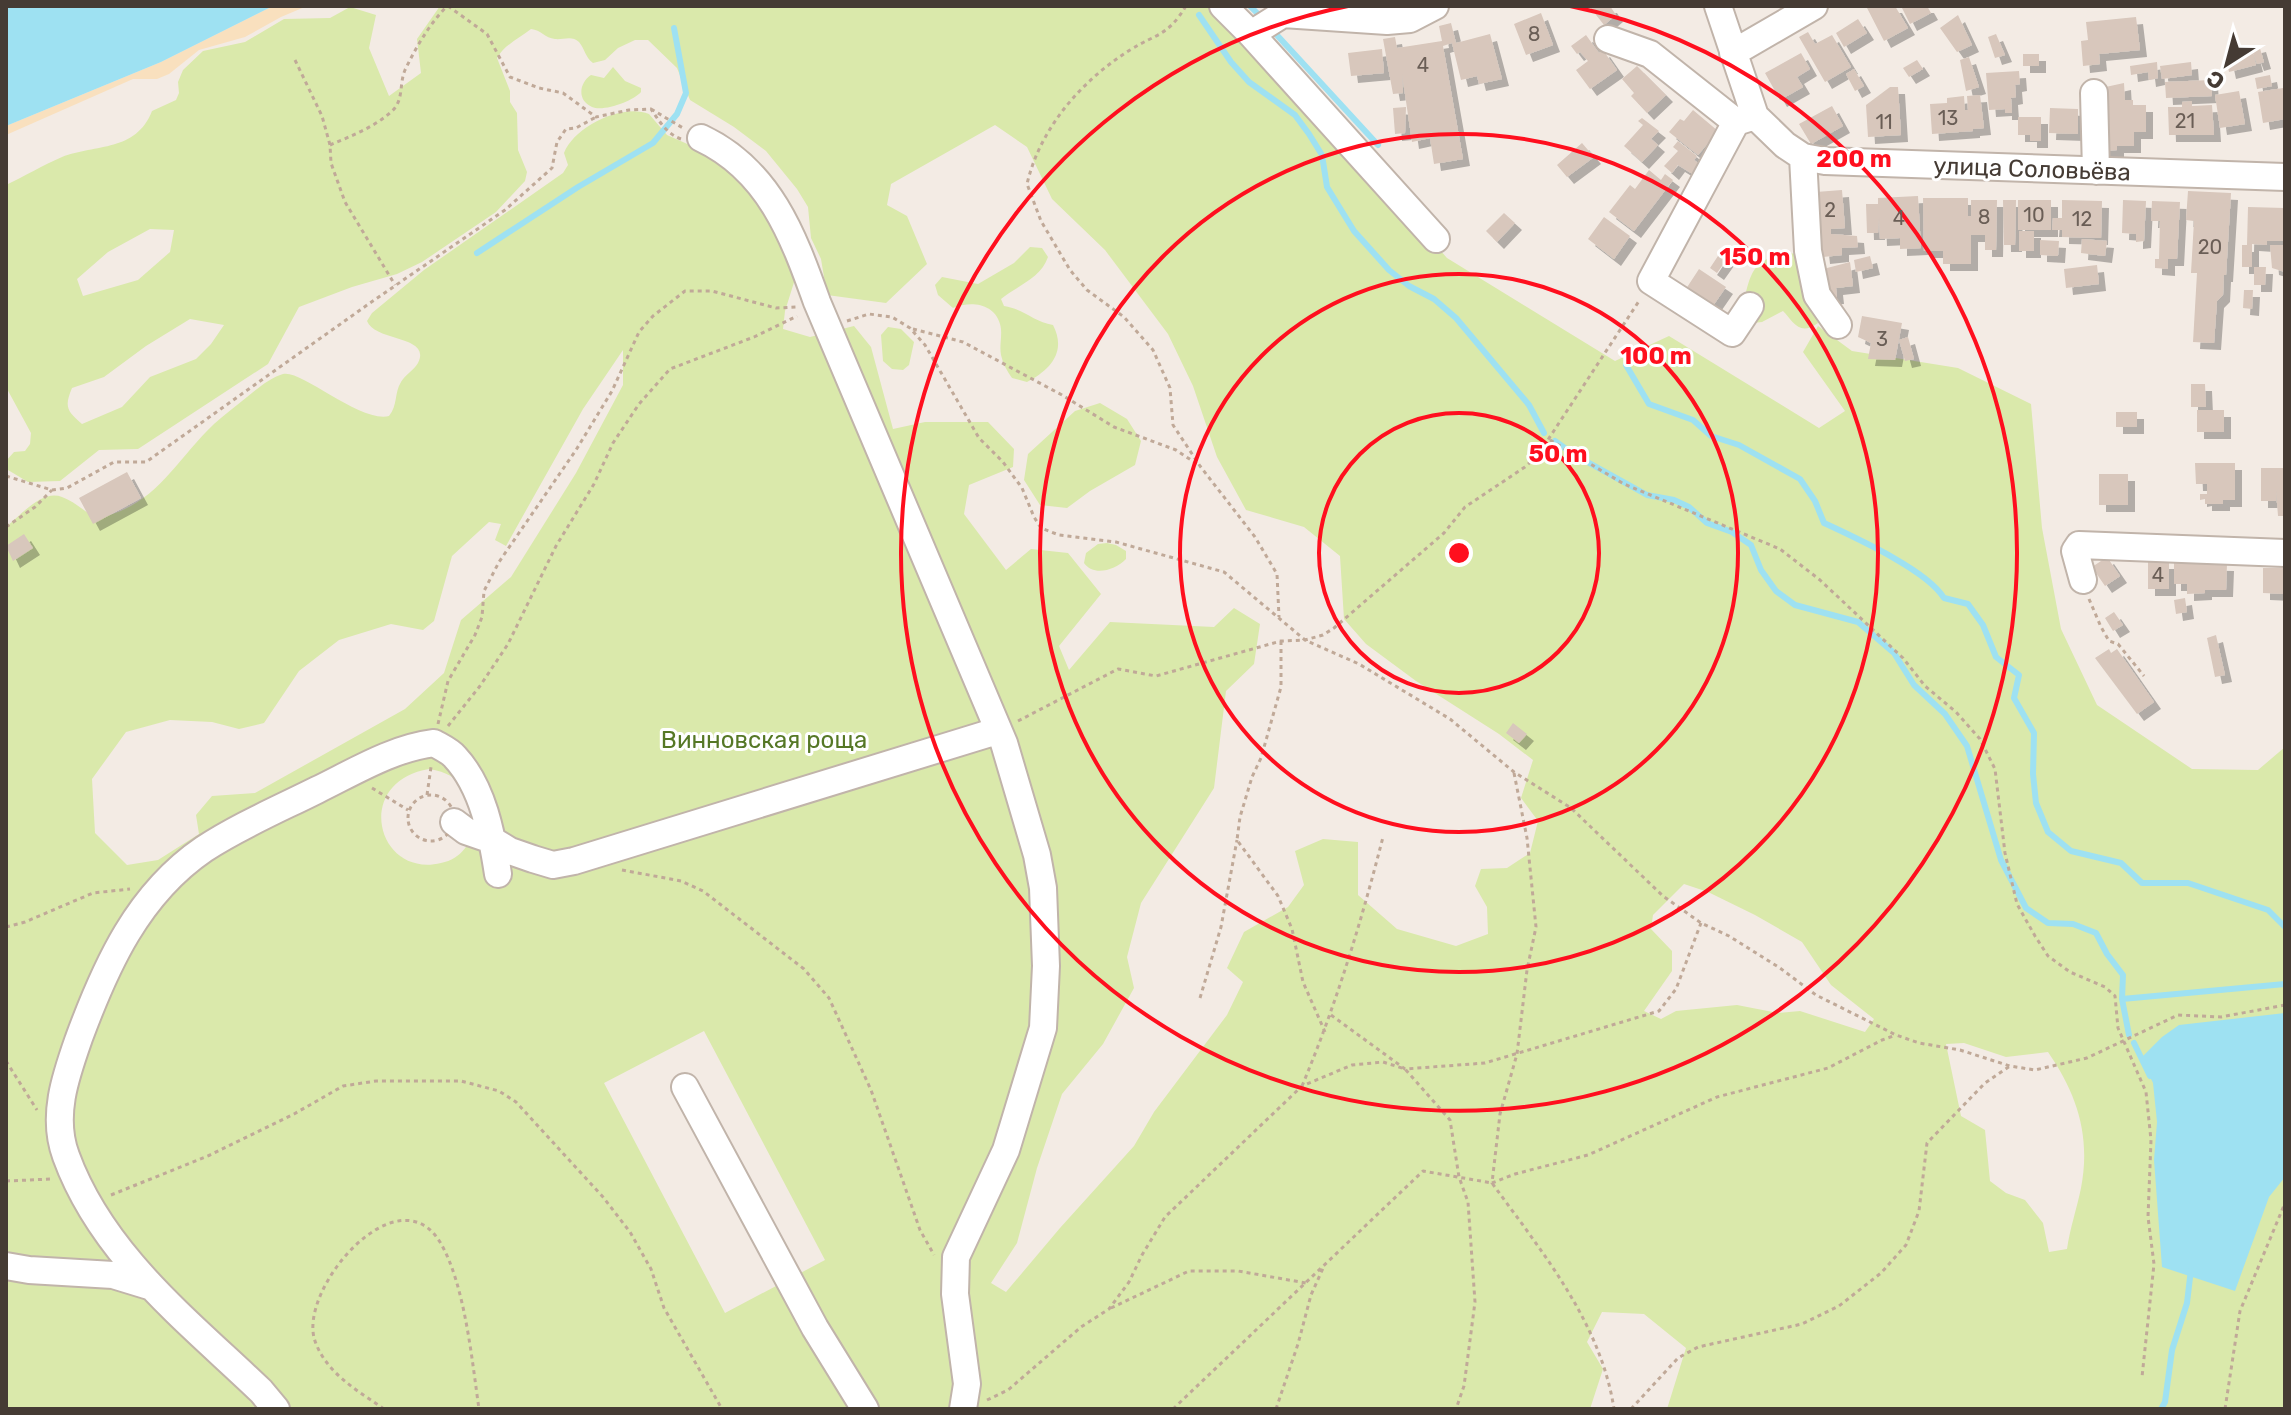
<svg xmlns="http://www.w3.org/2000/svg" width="2291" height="1415" font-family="Rubik,sans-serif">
<defs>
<filter id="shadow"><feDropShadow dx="7" dy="7" stdDeviation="0" flood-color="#0004"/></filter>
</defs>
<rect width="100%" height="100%" fill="#f3ebe4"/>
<!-- green -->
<path fill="#dae9ab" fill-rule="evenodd" d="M440 6H1223L1447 258 1615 361 1669 336 1819 428 1845 411 1803 352 1818 326 1852 351 1958 368 2031 404 2042 528 2061 629 2097 705 2192 769 2258 770 2285 747V1409H1667L1686 1348 1644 1314 1602 1312 1587 1342 1603 1369 1590 1409H6V527C20 516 42 489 62 497 74 501 85 512 96 518 155 508 174 462 214 424 224 415 236 406 247 397 257 389 271 377 283 374 301 369 360 423 389 416 398 405 394 393 401 382 405 375 414 370 418 363 432 335 375 342 367 321L372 313 424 270 563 173 568 165 564 153C574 127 622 103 649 114L667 135 710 154 759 197 796 276 785 311 783 329 810 337 854 326 871 347 893 429 925 422H988L1014 449 1013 467 969 485 964 514 1006 570 1031 549 1068 553 1101 594 1059 646 1069 670 1110 622 1214 627 1234 608 1260 624 1254 664 1226 691 1214 788 1141 903 1127 957 1134 988 1103 1044 1062 1094 1037 1168 1017 1243 991 1283 1006 1292 1060 1228 1134 1146 1154 1112 1227 1015 1243 982 1227 968 1244 932 1288 907 1304 885 1295 851 1323 839 1358 842V895L1397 929 1456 946 1488 934 1487 907 1475 886 1481 869 1507 868 1530 853 1538 821 1521 798 1533 760 1499 734 1416 681 1366 644 1344 619 1340 556 1304 527 1246 510 1217 457 1193 386 1168 334 1105 250 1052 199 1027 147 995 125 891 184 887 205 907 216 927 264 886 303 827 295 821 259 811 238 808 207 797 189 766 151 734 127 690 100 677 68 648 40H635L618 48 605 60 593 63C585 57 585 49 579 42 572 35 563 40 555 39 545 38 541 30 531 29 520 38 504 45 497 58L510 91V102L517 113 518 150 527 172 525 181 496 212 422 262 397 274 352 287 299 307 268 364 138 449 99 450 60 481 28 482 8 470 6 461 14 452 25 451 30 444 31 433 6 387V185C25 176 43 165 62 157 96 144 136 152 152 111L176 100 179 93 178 82 183 70 203 51 245 42 284 19 330 18 350 7 376 15 369 48 389 96 421 73 417 39ZM150 229 174 230 170 252 138 280 83 296 77 279 108 252ZM190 319 224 325 211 344 196 359 150 377 122 407 82 424C67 411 64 407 72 388L104 377 146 346ZM623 350V385L576 473 511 577 461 620 444 673 405 709 255 793 212 796 196 815 199 834 158 860 127 865 95 833 92 779 126 732 170 720 212 722 239 729 264 723 299 671 339 640 391 624 423 630 434 621 452 556 489 522 501 524 495 540 506 546 583 409ZM429 769C466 775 464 793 477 824 471 842 462 859 441 863 377 879 352 782 429 769ZM1684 884 1708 892 1755 915 1802 942 1831 985 1874 1019 1865 1032 1800 1011 1778 1013 1737 1005 1676 1011 1661 1019 1644 1011 1672 971V951L1651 929 1653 915ZM704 1031 825 1260 725 1313 604 1083ZM1964 1043 2006 1057 2048 1052C2077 1094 2091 1136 2081 1188 2077 1208 2070 1228 2067 1249L2049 1252 2043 1223 2025 1200 2006 1193 1990 1181 1985 1130 1961 1116 1946 1044Z
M613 67 625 81 641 88V92C633 101 604 112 592 107 576 100 580 82 591 75L604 78Z
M1030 247 1042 248 1048 257C1041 278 1017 286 1001 299L1004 306C1024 309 1034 322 1053 325 1067 352 1050 370 1027 382L1012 378C1007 371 1003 364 1001 355 999 345 1003 334 1000 324 994 303 970 301 953 308L938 295 935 285 942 277 978 284 1014 263Z
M1789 253 1797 254 1818 323C1799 337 1793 321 1783 311L1762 322 1753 323 1742 308C1751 274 1750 259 1789 253Z
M888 327 901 329 914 342 909 365 903 370 892 369 883 361 881 335Z
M1100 403 1127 419 1141 441 1135 465 1090 491 1067 508 1040 505 1024 480 1028 454 1075 411Z
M1107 543 1116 545 1126 551V559C1115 570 1094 577 1084 563L1086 553 1098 544Z"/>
<!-- sand -->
<path fill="#f9e0be" d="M273 6H307L281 17 245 37 199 50 169 74 157 79H133L6 135V126L161 62Z"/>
<!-- water -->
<path fill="#9ee1f2" d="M6 6H273L161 62 6 126Z
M2285 1013V1177L2269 1197 2235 1291 2162 1267 2154 1160 2157 1122 2153 1083 2141 1058 2162 1037 2179 1025Z"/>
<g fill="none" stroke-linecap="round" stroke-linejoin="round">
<!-- stream -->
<path stroke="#9ee1f2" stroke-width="6" d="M1250 6 1258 14
M1199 15 1231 62 1249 82 1295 115 1309 134 1322 155 1327 187 1354 231 1389 270 1409 286 1434 299 1456 318 1529 405 1544 433
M1275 33 1378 145
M477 253 578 187 653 143 677 114 686 93 674 28
M1626 365 1649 404 1693 420 1711 436 1739 445 1800 479 1815 501 1824 523C1856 538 1927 570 1944 598L1968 604 1983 625 1996 657 2019 675 2014 698 2034 733 2033 774 2036 803 2048 832 2071 851 2121 863 2142 883H2188L2268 910 2285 927
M1555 441 1573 454 1647 495 1674 500 1689 507 1707 523 1732 532 1751 545 1761 570 1776 591 1795 605 1858 622 1894 653 1914 685 1945 714 1967 746 2001 860 2026 908 2048 923 2073 924 2096 933 2107 954 2123 975 2122 999 2129 1035
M2122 999 2285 984
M2134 1043 2150 1076
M2161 1409 2165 1402 2172 1350 2187 1303 2191 1269"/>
</g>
<!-- building -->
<path fill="#d8c7bc" filter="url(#shadow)" d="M1589 6H1610L1616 15 1604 25Z
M1866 6H1895L1908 28 1884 41Z
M1901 6H1927L1931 13 1910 24Z
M1541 13 1553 45 1526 55 1514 24Z
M1958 15 1972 45 1957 52 1940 28Z
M2136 17 2140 50 2099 54 2100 64 2083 66 2081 41 2088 40 2086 22Z
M1858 19 1867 33 1844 47 1836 33Z
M1451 23 1456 43 1490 34 1502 79 1479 84 1477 76 1461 80 1452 43 1443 46 1463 159 1434 164 1430 138 1412 142 1402 74 1403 93 1393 94 1383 39 1395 37 1397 48 1442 41 1439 26Z
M1808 32 1815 44 1832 35 1851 67 1825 82 1799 37Z
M1996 34 2005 55 1995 58 1988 37Z
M1586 35 1599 53 1603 50 1617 70 1590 89 1576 70 1588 61 1580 52 1577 54 1571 46Z
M2259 45 2264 62 2257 64 2253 53 2256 65 2229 72 2225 53Z
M1382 49 1384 73 1351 76 1348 53Z
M1801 53 1810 69 1797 77 1803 87 1780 100 1765 73Z
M2023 54H2039V66H2023Z
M1969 57 1979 87 1966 91 1960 60Z
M1917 60 1923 69 1909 77 1903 68Z
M2157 62 2158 78 2149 80 2148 72 2131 75 2130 66Z
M2191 62 2192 75 2162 79 2160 66Z
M1637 66 1666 95 1647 113 1631 96 1634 93 1622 79Z
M1854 69 1864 86 1855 91 1846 74Z
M2019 71 2020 84 2015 85 2016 97 2011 98 2012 113H2005V109L1989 110 1986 73Z
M2270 75 2272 86 2257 89 2255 78Z
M2211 80 2212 96 2166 98 2165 82Z
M2124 83 2125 100H2133V105H2146V132H2134V146H2117V150L2103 151 2101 88Z
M1890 87H1898L1901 135 1868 137 1866 105Z
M2283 88 2285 119 2263 123 2258 92Z
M2239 91 2245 124 2220 128 2215 95Z
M1980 95 1984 128 1973 129V131L1932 134 1930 104 1947 103V98L1964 96 1965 110H1968L1967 96Z
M2192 101V106L2212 105 2214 135H2169L2168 107H2182V102Z
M1832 106 1843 126 1811 144 1799 124Z
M1406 107 1405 133 1395 134 1393 108Z
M2050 108 2078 109V134L2049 133Z
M1693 110 1718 131 1698 155 1669 132 1680 119 1684 121Z
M2018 117H2041V141H2030V135H2018Z
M1642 118 1659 131 1651 139 1658 145 1642 162 1624 146 1643 125 1638 121Z
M1678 141 1697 156 1694 160 1706 169 1699 178 1678 165 1672 173 1664 166 1678 151 1673 147Z
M1582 143 1594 157 1567 177 1557 165Z
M1649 170 1661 180 1665 174 1673 180 1634 231 1609 212 1630 185 1635 189Z
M1842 190 1845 228 1831 229V234L1857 236 1858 247 1842 248V255L1823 257 1816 192Z
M2188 191 2231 193 2226 275H2224L2223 295 2217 301 2214 343 2193 342 2197 273H2191L2194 221 2186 220Z
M1918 196 1921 248 1900 249V238L1880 239 1879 217 1878 233H1867L1866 204H1878V198Z
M1923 198H1968V216H1971V200H1997L1996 250H1985V235H1971V264H1943V251H1924Z
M2003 200H2016L2015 245H2004Z
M2018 200H2051V230H2018Z
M2062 200 2102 201 2101 238 2062 237V230H2052L2053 218H2062Z
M2123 200 2146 201 2144 241 2136 242V234L2122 233Z
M2152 201 2180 202 2177 259H2168V269L2155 268V259H2159L2160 221H2151Z
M2248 207 2285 208 2284 241H2267V245L2252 244V267H2242V245H2247Z
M1504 213 1515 223 1497 242 1486 231Z
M1604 217 1630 236 1614 259 1588 239Z
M2019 231H2034V251H2019Z
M2082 239 2107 241 2105 256 2081 253Z
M2040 240 2059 241 2058 256 2040 255Z
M2270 245H2285V272L2272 268Z
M1724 247 1732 252 1717 273 1710 268Z
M1870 256 1873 268 1856 272 1854 260Z
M1850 262 1853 286 1836 288 1837 297 1821 298 1818 273 1827 272V268Z
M2097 265 2099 284 2066 288 2064 269Z
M2254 267H2266L2265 285H2254Z
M1699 269 1726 287 1708 313 1682 295Z
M2244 290H2253L2252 309 2243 308Z
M1862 316 1902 323 1895 360 1868 359 1871 343 1858 337Z
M1908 337 1914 359 1905 361 1899 340Z
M2191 384H2205L2206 407H2191Z
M2197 410H2224V432H2197Z
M2116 412H2137V427H2116Z
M2195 463H2235V500H2223V504H2205V499L2200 500V494H2207V484H2196Z
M2261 468H2285V516H2278L2276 490V501H2261Z
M127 472 141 498 93 524 79 498Z
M2099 474H2128V505H2099Z
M24 534 33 548 13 561 6 546Z
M2107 557 2120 576 2105 586 2092 567Z
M2148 562H2169V589H2148Z
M2174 563 2227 564 2226 590H2205V593L2187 594V584H2174Z
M2263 568H2285V594L2263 593Z
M2185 598 2187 612 2176 614 2174 600Z
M2114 612 2123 625 2113 631 2105 618Z
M2216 635 2225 675 2215 677 2207 638Z
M2109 649 2111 653 2117 649 2154 702 2137 714 2095 658Z
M1513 723 1527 734 1519 743 1506 733Z"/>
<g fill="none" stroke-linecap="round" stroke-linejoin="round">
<defs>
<path id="minor" d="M1223 6 1251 34 1436 239
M1718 6 1755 116 1785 145 1803 157 1825 161 2285 177
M1251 34 1283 14 1387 21 1410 19 1435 6
M1608 39 1650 54 1736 122
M1733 53 1814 6
M2094 93 2096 171
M701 138C769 170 793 235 817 302L1004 743 1037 855 1043 888 1046 966 1043 1028 1006 1150 956 1257 955 1294 967 1384 963 1409
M1803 157 1808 251 1817 295 1838 325
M1750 306 1732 333 1651 281 1736 122 1755 116
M2083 580 2075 551 2079 545 2285 553
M454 822 466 831 492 840 510 851 533 859 553 865 574 861 997 731
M685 1087 815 1328 865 1409
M6 1266 29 1270 113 1275 149 1286
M276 1409 261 1391C188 1321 102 1255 66 1156 51 1116 66 1075 79 1038 106 965 138 894 204 849 239 826 279 809 317 790 354 772 393 748 434 743 441 747 450 751 455 757 483 787 492 835 498 874"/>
</defs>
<!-- minor casing -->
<use href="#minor" stroke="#c1b4aa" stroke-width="30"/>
<!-- path -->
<path stroke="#c0a998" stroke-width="3" stroke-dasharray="4 4" stroke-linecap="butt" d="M448 6 487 34 510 77 539 88 563 93 596 117 629 110 651 109C659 121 667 134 681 139
M1186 6C1167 37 1157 33 1130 50 1082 80 1040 128 1027 184L1041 221 1070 270 1087 290 1124 317 1153 350 1170 388 1173 425 1200 466 1255 537 1277 574 1279 617
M295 60 322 116 330 145 331 163 345 202 395 285
M651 109 683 128
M330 145C351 136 375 127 392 111 404 100 399 84 405 70 416 47 429 25 447 6
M847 321 869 314 892 317 910 328 925 345 979 438 1003 462 1022 488 1034 517 1041 528 1059 535 1116 542 1224 572 1305 640 1359 664 1450 719 1514 772 1571 808 1663 896 1701 923 1729 936 1780 968 1816 995 1896 1035 1919 1043 1960 1050 2010 1066 2035 1070 2087 1058 2178 1015 2221 1017 2285 1005
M913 329 963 342 1062 395 1114 427 1176 450 1197 464
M1550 440 1624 484 1780 549 1820 580 1903 658 1925 686 1956 712 1980 739 1995 769 2005 853 2017 904 2035 936 2048 956 2070 972 2105 987 2115 996 2118 1028 2146 1092 2151 1140 2148 1217 2154 1264 2142 1377
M6 476 52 490 67 488 114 462H146L370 303 505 210 552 168 557 142 566 129 576 128 596 117
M6 527 35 507 52 490
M2089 599 2101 627 2109 641 2118 644 2144 676
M1281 641V687L1261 758 1252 777 1240 817 1237 840 1278 896 1292 929 1303 982 1325 1032
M1018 721 1118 669 1156 676 1281 641 1305 640 1323 635 1334 628 1444 533 1465 507 1525 467 1538 455 1639 301
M438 724 448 681 475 635 482 617 484 591 499 562 576 450 612 391 639 332 653 316 685 291H712L776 308 796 307
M448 726 480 686 508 644 556 546 594 484 613 443 639 404 670 369 754 337 797 316
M1514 773 1527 838 1536 927 1527 970 1517 1054 1500 1114 1492 1183 1515 1174 1588 1155 1717 1097 1828 1068 1882 1040 1896 1035
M372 788 408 810
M408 818a23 23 0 1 1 46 0a23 23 0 1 1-46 0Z
M427 795 431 767
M622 870 681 881 703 891 804 969 829 998 871 1090 920 1230 934 1255
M6 927 25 922 93 893 130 889
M1200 998 1221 927 1237 840
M1331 1015 1405 1069 1485 1063 1659 1011 1676 989 1701 923
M6 1061 37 1110
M1302 1086C1336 1005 1361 923 1383 837
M6 1181 52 1179
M111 1195 210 1155 294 1114 343 1086 376 1081H461L499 1091 516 1102 603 1197 630 1232 651 1269 664 1308 722 1409
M1111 1308 1189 1271H1238L1306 1283
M987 1400 1008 1390 1081 1327 1109 1309 1129 1282 1142 1255 1165 1217 1302 1086 1352 1065 1383 1062 1405 1069 1450 1120 1459 1177 1468 1202 1475 1302 1464 1386 1456 1409
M384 1409C358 1391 326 1373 315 1341 297 1290 397 1172 440 1242 465 1284 472 1361 479 1409
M1173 1409 1423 1171 1492 1183C1542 1252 1601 1323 1614 1409
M1276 1409 1298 1344 1311 1295 1324 1266
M1631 1409 1678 1358 1698 1347 1802 1324 1839 1306 1881 1273 1906 1245 1919 1211 1927 1143 1985 1083 2010 1066
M2225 1409 2240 1311 2285 1203"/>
<!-- minor -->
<use href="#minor" stroke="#fff" stroke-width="26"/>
</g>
<!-- distance rings -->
<g fill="none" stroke="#ff0f1e" stroke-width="4">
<circle cx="1459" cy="553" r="140"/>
<circle cx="1459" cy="553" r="279"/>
<circle cx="1459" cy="553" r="419"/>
<path d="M1570 6A558 558 0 1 1 1348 6"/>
</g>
<g text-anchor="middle" stroke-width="6" stroke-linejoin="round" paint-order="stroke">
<!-- number labels -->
<g font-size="20" fill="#6a5e56">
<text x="1534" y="41">8</text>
<text x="1423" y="72">4</text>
<text x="1948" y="125">13</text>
<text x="2185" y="128">21</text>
<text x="1884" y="129">11</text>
<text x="1830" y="217">2</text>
<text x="2034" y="222">10</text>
<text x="1984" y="224">8</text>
<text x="1899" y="225">4</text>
<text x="2082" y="226">12</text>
<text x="2210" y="254">20</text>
<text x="1882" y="346">3</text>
<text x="2158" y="582">4</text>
</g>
<!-- street labels -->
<g font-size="24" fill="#453b34" stroke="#fff">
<text transform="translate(2032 169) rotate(2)" y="8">улица Соловьёва</text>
</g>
<!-- park labels -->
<g font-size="24" fill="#567826" stroke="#fff">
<text x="764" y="748">Винновская роща</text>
</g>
</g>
<circle cx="1459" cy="553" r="12" fill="#ff0f1e" stroke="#fff" stroke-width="4"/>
<g font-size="24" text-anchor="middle" font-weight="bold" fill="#ff0f1e" stroke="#fff" stroke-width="6" stroke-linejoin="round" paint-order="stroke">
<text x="1854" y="167">200 m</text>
<text x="1755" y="265">150 m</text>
<text x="1656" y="364">100 m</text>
<text x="1558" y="462">50 m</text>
</g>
<!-- border -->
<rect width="2291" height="1415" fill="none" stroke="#453b34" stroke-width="16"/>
<!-- north arrow -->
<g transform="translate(2227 64) rotate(216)" stroke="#ffffff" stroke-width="6" paint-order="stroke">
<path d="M0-6L14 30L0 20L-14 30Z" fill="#453b34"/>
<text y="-12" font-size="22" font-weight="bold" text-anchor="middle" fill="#453b34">С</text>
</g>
</svg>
